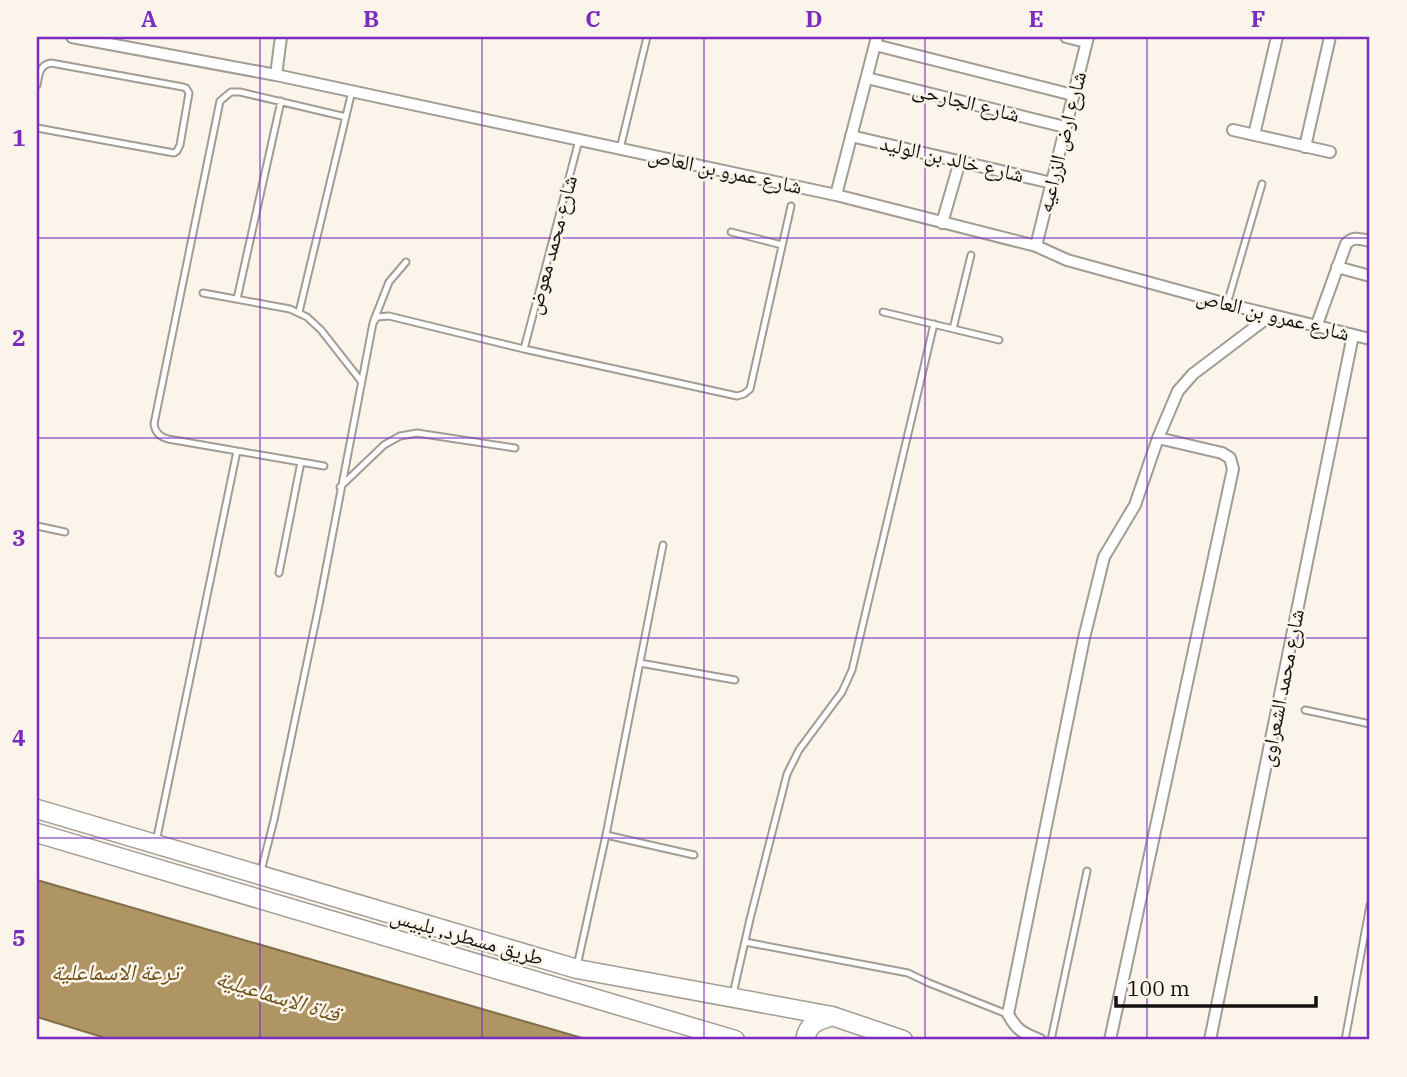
<svg xmlns="http://www.w3.org/2000/svg" width="1407" height="1077" font-family="'IBM Plex Serif','Noto Naskh Arabic',serif">
<rect width="100%" height="100%" fill="#faf4ea"/>
<!-- water -->
<path fill="#b09564" stroke="#816e4a" stroke-width="2" d="M37 880 589 1040H112L37 1017Z"/>
<g fill="none" stroke-linecap="round" stroke-linejoin="round">
<defs>
<path id="service" d="M37 85C39 75 39 65 51 63L183 87 186 88 189 93 180 145 177 151 174 153 37 128
M620 149 647 37
M731 232 782 245
M203 293 290 309 307 317 321 330 361 381
M237 299 281 101
M1227 304 1262 184
M299 312 352 91
M883 312 999 340
M374 320 389 282 406 262
M953 329 971 255
M524 349 579 140
M324 466 168 439C160 437 155 432 154 424L220 101 231 92H240L346 117
M340 487 384 445 400 436 417 433 515 448
M37 526 65 532
M279 573 301 462
M640 663 735 680
M1305 710 1370 724
M606 835 694 855
M156 842 237 451
M261 871 274 820 319 605 373 323 377 317 389 316 524 349 737 396 744 394 750 389 791 206
M745 942 908 973 929 983 1007 1014
M577 966 606 835 663 545
M733 994 750 919 787 774 799 750 842 692 852 670 934 324
M1051 1040 1087 871
M1345 1040 1370 905"/>
<path id="minor" d="M72 37 276 75 836 195 1036 246 1067 260 1227 304 1370 339
M1066 37 1086 42
M875 45 1073 95
M276 75 281 37
M867 78 1065 127
M1233 130 1330 152
M1254 135 1277 37
M851 136 1052 183
M1305 147 1330 37
M836 195 877 37
M942 223 960 161
M1036 246 1088 37
M1337 267 1370 276
M1316 327 1346 244C1353 236 1360 239 1370 241
M1040 1040C1023 1033 1017 1031 1008 1014L1084 638 1104 557 1135 505 1158 438 1178 391 1193 374 1271 315
M1110 1040 1233 469 1230 458 1222 453 1158 438
M1210 1040 1353 335"/>
<path id="primary" d="M37 809 577 969 832 1016 903 1040
M37 833 735 1040
M805 1040C808 1023 817 1021 832 1016"/>
</defs>
<!-- service casing -->
<use href="#service" stroke="#a29d94" stroke-width="9"/>
<!-- minor casing -->
<use href="#minor" stroke="#a29d94" stroke-width="14"/>
<!-- primary casing -->
<use href="#primary" stroke="#a29d94" stroke-width="21"/>
<!-- service -->
<use href="#service" stroke="#fff" stroke-width="5"/>
<!-- minor -->
<use href="#minor" stroke="#fff" stroke-width="10"/>
<!-- primary -->
<use href="#primary" stroke="#fff" stroke-width="18"/>
</g>
<!-- grid -->
<path fill="none" stroke="#7b2cbf" stroke-width="2" stroke-opacity="0.55" d="M260 37V1040M482 37V1040M704 37V1040M925 37V1040M1147 37V1040M37 238H1370M37 438H1370M37 638H1370M37 838H1370"/>
<g text-anchor="middle" stroke-width="5" stroke-linejoin="round" paint-order="stroke">
<!-- street labels -->
<g font-size="21" fill="#14120f" stroke="#faf4ea">
<text transform="translate(966 102) rotate(14)" y="7">شارع الجارحى</text>
<text transform="translate(1062 142) rotate(-76)" y="7">شارع ارض الزراعيه</text>
<text transform="translate(952 159) rotate(13)" y="7">شارع خالد بن الوليد</text>
<text transform="translate(725 171) rotate(12)" y="7">شارع عمرو بن العاص</text>
<text transform="translate(552 245) rotate(-75)" y="7">شارع محمد معوض</text>
<text transform="translate(1273 315) rotate(14)" y="7">شارع عمرو بن العاص</text>
<text transform="translate(1282 688) rotate(-79)" y="7">شارع محمد الشعراوى</text>
<text transform="translate(467 937) rotate(16)" y="7">طريق مسطرد, بلبيس</text>
</g>
<!-- water labels -->
<g font-size="23" font-style="italic" fill="#6f5218" stroke="#faf4ea">
<text x="115" y="980">ترعة الاسماعلية</text>
<text transform="translate(278 996) rotate(17)" y="8">قناة الإسماعيلية</text>
</g>
</g>
<!-- border -->
<rect width="1407" height="1077" fill="none" stroke="#faf4ea" stroke-width="77"/>
<!-- scale -->
<path d="M1116 996v10h200v-10" fill="none" stroke="#14120f" stroke-width="3.5"/>
<text x="1127" y="996" font-size="21" fill="#14120f" stroke="#faf4ea" stroke-width="5" paint-order="stroke">100 m</text>
<rect x="38" y="38" width="1330" height="1000" fill="none" stroke="#7b2cbf" stroke-width="2.5"/>
<g font-size="23" text-anchor="middle" font-weight="bold" fill="#7b2cbf">
<text x="149" y="27">A</text>
<text x="371" y="27">B</text>
<text x="593" y="27">C</text>
<text x="814" y="27">D</text>
<text x="1036" y="27">E</text>
<text x="1258" y="27">F</text>
<text x="19" y="146">1</text>
<text x="19" y="346">2</text>
<text x="19" y="546">3</text>
<text x="19" y="746">4</text>
<text x="19" y="946">5</text>
</g>
</svg>
